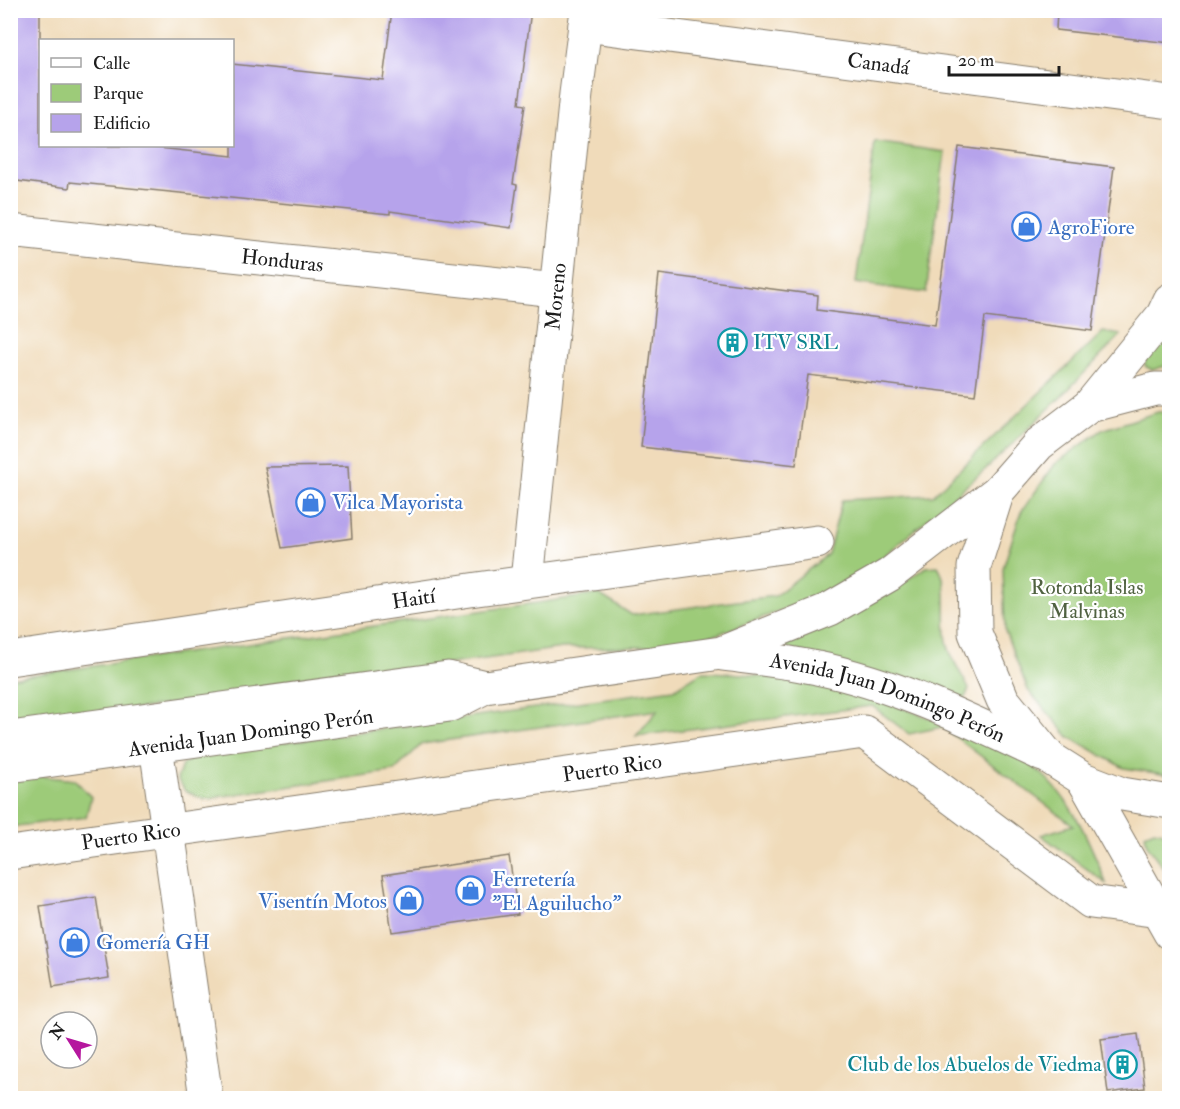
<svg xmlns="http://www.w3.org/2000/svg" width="1180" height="1109" font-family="'IM FELL Double Pica',serif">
<rect width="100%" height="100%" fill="#fff"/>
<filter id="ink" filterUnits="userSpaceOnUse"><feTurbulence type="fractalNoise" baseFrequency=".0167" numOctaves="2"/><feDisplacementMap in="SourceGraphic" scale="12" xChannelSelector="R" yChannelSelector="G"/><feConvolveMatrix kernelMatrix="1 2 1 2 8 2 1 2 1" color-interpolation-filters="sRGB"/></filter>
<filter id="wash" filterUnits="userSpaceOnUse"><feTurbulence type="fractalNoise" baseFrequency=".008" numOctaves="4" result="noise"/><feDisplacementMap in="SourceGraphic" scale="24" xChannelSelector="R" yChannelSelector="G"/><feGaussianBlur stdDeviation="1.35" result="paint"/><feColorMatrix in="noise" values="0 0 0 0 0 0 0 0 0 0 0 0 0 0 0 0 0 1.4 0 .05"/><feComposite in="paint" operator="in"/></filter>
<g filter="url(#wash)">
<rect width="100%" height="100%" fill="#f0dbba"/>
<!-- green -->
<path fill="#9dcb79" stroke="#5c744a" stroke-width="1.5" d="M875 142 945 152 926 293 856 283Z
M1103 332 1121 335 1060 398 987 468 876 563 823 595 718 634 657 647 562 648 11 727 10 678 599 594 632 615 775 596 828 554 842 500 933 495Z
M1169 332V365L1152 370 1145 366V359Z
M1158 412H1170L1169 775 1124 768 1069 737 1028 690 1005 631 1003 568 1021 512 1055 464 1102 430Z
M938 566C951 586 941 621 948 646 952 660 962 675 969 689L964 700 947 697 781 646 888 593 926 567Z
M702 672C800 674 899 700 987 743 1000 749 1016 754 1028 763 1069 791 1089 839 1106 883L1041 835 1073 825 942 727 909 734 872 706 636 736 658 710 422 744 394 771 204 799 185 791 177 779 182 765 199 754 674 689Z
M30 775 75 780 91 797 86 817 11 827 10 778Z
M1154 830 1169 833V876L1147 845 1145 834Z"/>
<g id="blocks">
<!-- building -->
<path fill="#b6a3eb" d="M10 10H40V146H140L232 156V64L383 80 392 10H531L519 104 525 105 513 184 517 185 511 228 390 211V214L70 182 69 188 10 180Z
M1057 10H1170V43L1056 30Z
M959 147 1114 167 1092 331 985 317 975 395 808 375 796 465 641 447 659 274 818 295 817 310 935 325Z
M348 466 352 538 282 548 265 467Z
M509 856 518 914 392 932 383 875Z
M96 897 109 978 53 987 40 906Z
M1138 1034 1145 1088 1108 1093 1101 1039Z"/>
</g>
</g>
<g filter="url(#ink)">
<use href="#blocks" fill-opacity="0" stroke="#867c6b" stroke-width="1.5"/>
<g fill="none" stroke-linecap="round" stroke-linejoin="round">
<defs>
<g id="minor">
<path id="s1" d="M585 25 1170 102"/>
<path id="s2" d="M10 231 556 290"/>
<path id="s3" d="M527 581 576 94 587 10"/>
<path id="s4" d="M10 659 477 589 817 542"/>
<path d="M156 746 206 1098"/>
<path id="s5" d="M10 853 864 732 1091 902 1159 911"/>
</g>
<g id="major">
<path d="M1170 389H1155L1089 406 1039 444 998 491 974 567 975 633 1003 700 1050 758 1083 779 1122 794 1170 802"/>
<path d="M1089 406 1163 315 1170 300"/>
<path id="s6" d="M722 654C754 658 786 661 817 668 896 684 971 721 1043 755"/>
<path d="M10 738 448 678 485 687"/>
<path id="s7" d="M10 766 450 705 485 687 721 653 830 609 889 575 998 491"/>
<path d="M1083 779 1170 933"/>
</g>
</defs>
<!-- minor casing -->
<use href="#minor" stroke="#867c6b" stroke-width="35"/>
<!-- major casing -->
<use href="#major" stroke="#867c6b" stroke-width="35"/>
<!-- minor -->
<use href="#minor" stroke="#fff" stroke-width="33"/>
<!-- major -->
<use href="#major" stroke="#fff" stroke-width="33"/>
</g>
</g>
<!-- icons -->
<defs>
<symbol id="shop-ring" viewBox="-11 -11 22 22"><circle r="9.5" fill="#fff" stroke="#3f7fe0" stroke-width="1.5"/><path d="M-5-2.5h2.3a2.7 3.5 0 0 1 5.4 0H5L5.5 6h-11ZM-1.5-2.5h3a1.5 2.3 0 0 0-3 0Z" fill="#3f7fe0"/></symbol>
<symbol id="building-ring" viewBox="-11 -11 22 22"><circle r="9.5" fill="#fff" stroke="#0f9aa8" stroke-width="1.5"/><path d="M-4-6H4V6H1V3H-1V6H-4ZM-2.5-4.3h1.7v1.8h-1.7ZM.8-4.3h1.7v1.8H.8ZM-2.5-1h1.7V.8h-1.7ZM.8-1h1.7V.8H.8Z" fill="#0f9aa8"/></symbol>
</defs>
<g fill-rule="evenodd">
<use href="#shop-ring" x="1010" y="210" width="33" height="33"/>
<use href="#building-ring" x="716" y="326" width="33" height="33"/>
<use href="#shop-ring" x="294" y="486" width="33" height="33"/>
<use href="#shop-ring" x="454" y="874" width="33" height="33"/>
<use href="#shop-ring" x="392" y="884" width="33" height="33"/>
<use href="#shop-ring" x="58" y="926" width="33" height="33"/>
<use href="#building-ring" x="1106" y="1048" width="33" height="33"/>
</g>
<g text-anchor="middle" stroke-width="4.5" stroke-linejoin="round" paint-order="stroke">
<!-- street labels -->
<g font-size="21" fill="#1c1c1c" stroke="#fff">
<text dy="7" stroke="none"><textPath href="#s1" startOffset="296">Canadá</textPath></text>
<text dy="7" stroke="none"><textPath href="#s2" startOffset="274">Honduras</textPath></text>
<text dy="7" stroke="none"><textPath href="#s3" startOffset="286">Moreno</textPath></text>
<text dy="7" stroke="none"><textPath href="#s4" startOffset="408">Haití</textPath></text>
<text dy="7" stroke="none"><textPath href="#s6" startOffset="172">Avenida Juan Domingo Perón</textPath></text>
<text dy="7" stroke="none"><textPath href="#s7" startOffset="243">Avenida Juan Domingo Perón</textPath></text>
<text dy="7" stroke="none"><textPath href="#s5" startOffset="608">Puerto Rico</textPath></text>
<text dy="7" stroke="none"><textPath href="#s5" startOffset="122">Puerto Rico</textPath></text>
</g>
<!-- shop labels -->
<g font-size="21" fill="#366cbe" stroke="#fff" text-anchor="start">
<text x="1048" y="234">AgroFiore</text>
<text x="332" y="509">Vilca Mayorista</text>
<text x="492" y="886">Ferretería<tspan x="492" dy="24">"El Aguilucho"</tspan></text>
<text x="387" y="908" text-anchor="end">Visentín Motos</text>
<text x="96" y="949">Gomería GH</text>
</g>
<!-- culture labels -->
<g font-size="21" fill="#0d838f" stroke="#fff" text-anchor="start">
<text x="753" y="349">ITV SRL</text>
<text x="1102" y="1071" text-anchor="end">Club de los Abuelos de Viedma</text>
</g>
<!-- park labels -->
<g font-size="21" fill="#506241" stroke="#fff">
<text x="1087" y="594">Rotonda Islas<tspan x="1087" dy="24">Malvinas</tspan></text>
</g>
</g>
<!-- margin -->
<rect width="1180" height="1109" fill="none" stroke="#fff" stroke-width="36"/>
<!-- legend -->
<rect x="39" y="39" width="195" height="108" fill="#ffffff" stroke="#a4a4a4" stroke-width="1.5"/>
<rect x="51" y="58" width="30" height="9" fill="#ffffff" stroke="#a4a4a4" stroke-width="1.5"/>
<text x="93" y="69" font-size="18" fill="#1c1c1c">Calle</text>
<rect x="51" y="84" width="30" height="18" fill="#9dcb79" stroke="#a4a4a4" stroke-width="1.5"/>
<text x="93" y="99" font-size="18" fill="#1c1c1c">Parque</text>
<rect x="51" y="114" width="30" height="18" fill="#b6a3eb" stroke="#a4a4a4" stroke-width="1.5"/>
<text x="93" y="129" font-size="18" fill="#1c1c1c">Edificio</text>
<!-- north arrow -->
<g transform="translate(69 1040) rotate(307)"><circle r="28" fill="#ffffff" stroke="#a4a4a4" stroke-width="1.5"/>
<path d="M0-4.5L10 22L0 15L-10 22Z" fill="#b5179e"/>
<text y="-9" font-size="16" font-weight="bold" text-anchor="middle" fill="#1c1c1c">N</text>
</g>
<!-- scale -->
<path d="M949 66v9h110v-9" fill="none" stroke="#1c1c1c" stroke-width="3"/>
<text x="958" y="66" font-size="18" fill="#1c1c1c" stroke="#ffffff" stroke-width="4.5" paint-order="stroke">20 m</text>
</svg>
